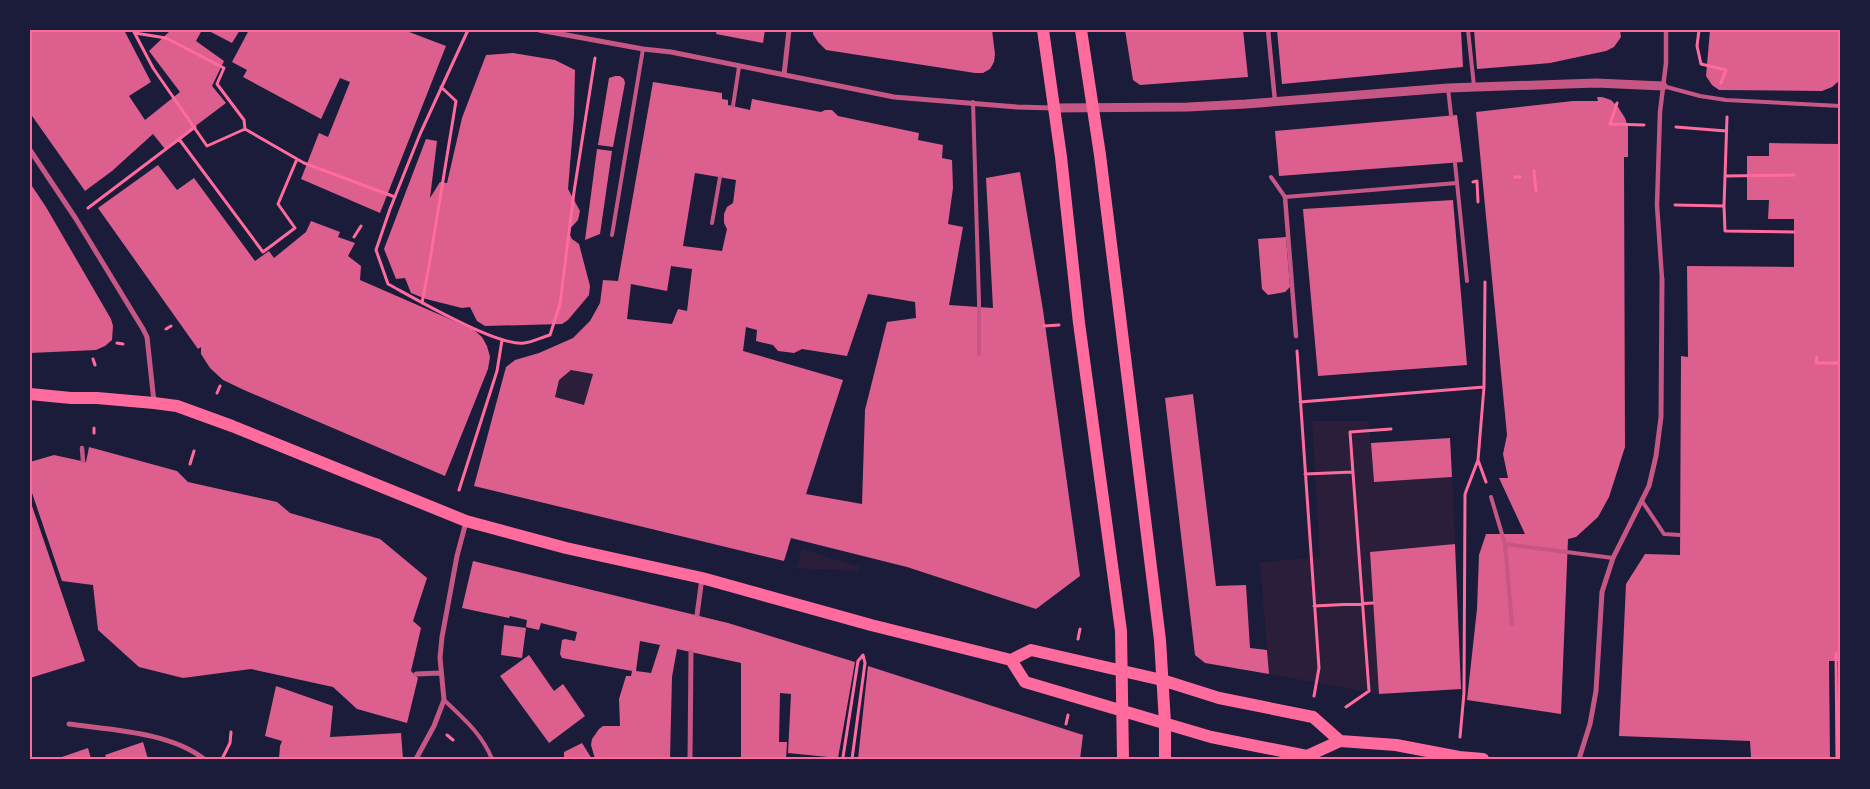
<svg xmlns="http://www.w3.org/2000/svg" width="1870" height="789" font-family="Karla,sans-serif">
<rect width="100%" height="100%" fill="#1b1b3a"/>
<!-- green -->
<path fill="#2a1e3b" d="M571 370 593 374 584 405 555 397 559 380Z
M1312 421H1369L1374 482 1452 477 1455 544 1370 552 1379 694 1269 674 1260 562 1320 557Z
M802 549 860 567 857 571 796 568Z"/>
<!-- building -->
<path fill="#dd5f8e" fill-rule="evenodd" d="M30 30H124L151 82 129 96 145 120 180 92 149 51 171 30H202L196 41 224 61 212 86 226 103 165 149 153 134 112 171 85 191 30 113Z
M207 30H240L232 43Z
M249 30H404L446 46 380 213 301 179 319 133 328 137 350 82 340 78 321 119 243 77 247 70 232 62Z
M717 30H765L763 43 716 34Z
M813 30H992L995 54 994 62 990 69 983 73H975L826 50 818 42 813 34Z
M1125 30H1243L1248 77 1140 85 1133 80Z
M1277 30H1461L1463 67 1282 84Z
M1474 30H1620L1621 37 1614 47 1606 51 1550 63 1477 69Z
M1710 30H1840V80L1832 87 1822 91 1719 90 1712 85 1706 76Z
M513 53 555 60 575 70 574 116 568 189 580 211 578 220 568 231 572 239 579 244 590 286 589 295 568 320 562 324 485 326 477 321 470 307 462 308 426 299 411 293 405 278 396 279 384 249 426 139 437 141 430 198 440 182 447 183 462 118 486 55Z
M615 76H620L624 79 625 83 613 147 598 145 609 78Z
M653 82 722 93V99L728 100V105L750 110 752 99 821 112 825 110H832L838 116 919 133 918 140 943 145 942 158 952 160 953 188 948 224 963 227 949 305 993 308 986 178 1020 172 1043 310 1080 576 1036 609 907 567 791 538 784 561 474 486 506 367 515 360 539 353 573 338 590 321 600 303 603 280 618 281ZM695 173 736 180 733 203 727 207 724 214V223L727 229 722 251 683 246ZM671 266 692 269 687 311 678 309 672 324 627 319 631 284 667 291ZM868 294 915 302 916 318 887 322 865 410 862 504 806 494 843 380 743 351 746 327 757 330 756 341 773 345 778 351 794 353 802 349 847 356ZM571 370 593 374 584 405 555 397 559 380Z
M1597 97H1602L1611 100 1618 107 1625 118 1628 127V157H1624L1625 447 1609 497 1598 517 1576 537 1568 539 1561 714 1467 700 1477 609 1479 555 1486 534H1525L1499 478H1508L1503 454 1507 435 1476 112 1573 101H1598Z
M1457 115 1463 162 1279 176 1275 131Z
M1769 143 1840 144V661H1829L1830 759 1751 757 1750 741 1619 736 1626 584 1645 554 1680 555 1681 356 1688 357 1687 266 1794 267V219H1768L1769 200H1747V156H1769Z
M597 149 612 151 600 234 585 240Z
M158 165 177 190 194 178 255 261 269 251 274 258 306 232 311 221 340 232 338 237 355 243 348 256 361 266 360 280 452 320 474 330 482 337 487 346 490 357 488 369 445 476 244 390 223 380 210 368 201 354V347L198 349 98 208Z
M30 183 46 207 111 319 113 326 112 340 105 346 96 350 30 353Z
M1453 200 1467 365 1318 376 1303 209Z
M1286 237 1290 287 1285 292 1268 295 1262 289 1258 239Z
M1193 394 1216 586 1246 585 1250 648 1267 650 1269 674 1205 663 1195 655 1165 398Z
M1450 438 1452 477 1374 482 1371 443Z
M89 447 177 471 188 482 277 502 290 513 380 539 427 578 413 621 421 628 411 671 418 678 407 723 357 709 333 687 251 669 183 678 139 667 98 630 93 585 62 581 30 487V462L54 455 86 462Z
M30 500 85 661 30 678Z
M1455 544 1461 689 1379 694 1370 552Z
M473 561 728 623 855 662 838 758 788 753 791 694 780 693 779 742H787L786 759H741V663L677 649 672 677 670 759H595L591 745 592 739 599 729 603 726H620L619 699 626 676H631L632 671 562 658 560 654 562 640 565 639 575 641 577 632 541 623 539 630 526 627 527 620 510 616 509 618 462 608ZM640 641 660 645 651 673 636 671Z
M504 625 526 628 522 658 501 655Z
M529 655 554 691 563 684 585 716 549 743 500 676Z
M868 666 1083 735 1080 759H858Z
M276 686 333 706 330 737 401 733 403 759H279L280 746 282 741 265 736Z
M143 742 148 759H107L105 755Z
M582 743 592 759H564V752Z
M88 748 91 759H56Z"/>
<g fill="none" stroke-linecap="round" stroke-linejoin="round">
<!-- path -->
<path stroke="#ff6b9d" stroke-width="3" d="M133 30 153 68 207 146 245 129 244 120 217 84 224 68 166 38 135 33
M468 30 420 134 390 209 376 250 388 284C414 298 498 347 524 343 533 342 542 337 550 335L560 304 574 192 595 58
M1699 30 1697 46 1701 64 1726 70 1721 83
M1617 103 1610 124 1644 125
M1676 127 1726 131
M245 129 304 163 395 197
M179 139 263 252 295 228 278 204 297 159
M1534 171 1536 191
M1725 176 1794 175
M1515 177H1520
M1473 182 1477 181 1478 202
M1675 205 1724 206 1725 231 1794 232
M1724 206 1727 117
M88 208 195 127
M354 237 361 226
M1485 282 1484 387 1478 460 1486 482
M422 303 429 266 456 101 441 87
M1044 326 1059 325
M166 329 171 326
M117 343 123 344
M1297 351 1319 668 1314 696
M1817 357 1816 363H1840
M93 359 95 365
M217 393 220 386
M1300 402 1484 387
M94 433V428
M190 464 194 451
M1305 474 1353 472
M459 490 497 371 502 340
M1314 606 1373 603
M1078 639 1080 629
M1836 653 1837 759
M1346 707 1369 691 1350 432 1391 429
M1066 724 1068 715
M447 735 453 740
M1460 737 1464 693 1465 494 1478 460
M843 757 858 661 863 655 865 663 852 759
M222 759 230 743 231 732"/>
<!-- service -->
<path stroke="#c65784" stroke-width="4" d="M1468 30 1474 86
M1663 86 1700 96 1726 100 1840 106
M1448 88 1451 115
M973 102 979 302V354
M733 106 739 67
M1455 163 1467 281
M1271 177 1285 197 1457 183
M712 223 720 177
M612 235 643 49
M1491 497 1505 544 1512 624
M1642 501 1664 534 1680 535
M1505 544 1613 558
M444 700C463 718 482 734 492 759"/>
<!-- pedestrian -->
<path stroke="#c65784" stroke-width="4.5" d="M1268 30 1275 101
M1285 197 1296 336
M1662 279 1657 205 1660 112 1666 63V30
M82 448 83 461"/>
<!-- minor -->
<path stroke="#c65784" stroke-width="5" d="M539 30 643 49 671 52 894 97 1017 107 1053 108
M784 75 789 30
M30 150 76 219 143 329 147 337 154 402
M697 615 702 578
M416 674 440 673
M69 724C111 730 170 732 204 759
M416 759 434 726 444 700 440 658 442 637 457 556 466 522
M690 759 691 652
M1579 759 1590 724 1596 691 1602 592 1613 558 1649 486 1656 456 1661 417 1662 279"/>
<!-- tertiary -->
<path stroke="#c65784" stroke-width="9" d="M1053 108 1188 107 1246 104 1448 88 1596 83 1663 86"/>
<!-- primary -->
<path stroke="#ff6b9d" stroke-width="12" d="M1043 30 1061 157 1079 323 1121 631 1123 759
M1081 30 1100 155 1160 640 1165 723V759
M30 394 71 398H97L154 403 177 406 232 426 466 521 566 548 702 578 871 625 1011 660 1031 650 1162 680 1219 698 1313 717 1340 741
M1011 660 1025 682 1211 737 1307 756 1340 741 1396 745 1459 757 1483 759"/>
</g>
<!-- border -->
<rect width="1870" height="789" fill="none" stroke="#1b1b3a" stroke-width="62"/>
<rect x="31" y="31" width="1808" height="727" fill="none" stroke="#ff6b9d" stroke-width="2"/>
</svg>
